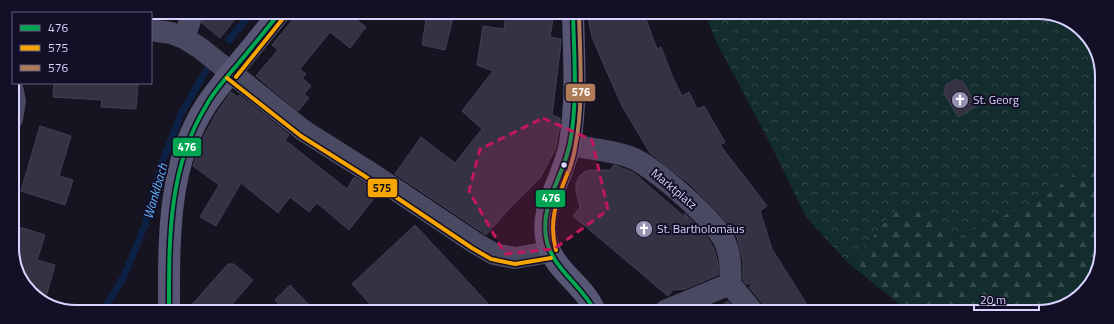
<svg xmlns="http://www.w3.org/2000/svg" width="1114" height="324" font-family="'Titillium Web',sans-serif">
<defs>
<pattern id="forest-firs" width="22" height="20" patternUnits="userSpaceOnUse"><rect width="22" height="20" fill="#132c2d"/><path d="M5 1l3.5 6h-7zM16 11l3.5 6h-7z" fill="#354a4c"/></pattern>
<pattern id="park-crowns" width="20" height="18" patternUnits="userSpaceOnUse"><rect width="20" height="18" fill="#132c2d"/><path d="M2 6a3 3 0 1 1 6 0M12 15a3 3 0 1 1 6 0" fill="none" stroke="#354a4c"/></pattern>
</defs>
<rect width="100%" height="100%" fill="#161421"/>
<!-- forest -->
<path fill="url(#forest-firs)" d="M1100 155V264L1080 296 1042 312H905L898 303 849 264 898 207 926 210 957 238 1047 195Z"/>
<!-- park -->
<path fill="url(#park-crowns)" d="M705 13 1054 14 1083 31 1101 64 1100 155 1047 195 956 238 926 210 898 207 849 264 806 217 773 149 715 39Z"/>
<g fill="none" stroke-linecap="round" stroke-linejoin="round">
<!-- stream -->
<path stroke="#0d2144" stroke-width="7" d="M229 40 252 12
M104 310 125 274 145 225 161 165 182 112 206 71"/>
</g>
<!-- building -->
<path fill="#343243" stroke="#433f54" d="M205 12H241L220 38 202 23Z
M299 12 347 13 366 27 350 48 330 32 300 69 306 74 302 78 311 86 304 94 309 98 298 111 256 76 278 50 272 45Z
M427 13H456L452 22 445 50 422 45Z
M506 13H554L550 37 561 39V43L552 115 560 118V125L555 150 540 178 509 209 486 235 395 174 421 137 455 163 482 129 462 111 493 71 477 65 483 26 504 29Z
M587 13H636L637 20 645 17 657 49 661 47 673 78 682 96 689 92 697 109 704 106 725 142 720 145 767 206 760 211 772 249 806 303 795 311H764L762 303 749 287 754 284H746L743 280V262L740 249 737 237 729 225 718 212 691 185 650 153 622 106 607 72 592 37Z
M956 79 963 82 977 106 958 117 944 93 946 85Z
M54 83H138L136 109 101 107 102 100 53 97Z
M231 92 238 97 239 95 289 135 285 140 347 189 354 177 378 193 349 230 317 203 309 212 290 197 278 213 241 183 216 226 200 217 219 185 193 166 205 134 217 112Z
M40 126 71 136 59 176 73 180 65 205 21 191Z
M614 165 625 169 634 173 687 219 684 213 700 229 709 240 715 251 718 264V275L685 289 673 290 668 296 573 216 580 207 576 191V183L579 177 584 172 591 170H610Z
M13 225 45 235 37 260 55 265 46 297 30 292 13 261Z
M415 225 444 256 495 311H376L352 284Z
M228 264H234L253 280 227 310H187Z
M290 285 314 310H285L275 300Z
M728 301 736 311H714Z"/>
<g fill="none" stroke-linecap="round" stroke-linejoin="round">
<!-- street -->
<path stroke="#4a4962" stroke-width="22" d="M89 13V12
M151 30 171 33 184 38 200 48 304 131 366 170 475 243 494 254 515 258 550 252
M184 38 193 12
M12 87 15 101 12 119
M570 145C590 149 611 150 630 157 652 165 716 221 725 242 731 255 731 270 730 284L752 311
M665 311 730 284"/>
<!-- secondary -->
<path stroke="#575674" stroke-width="22" d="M573 13C574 56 577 100 570 143 565 176 538 208 547 242 554 271 584 284 595 311
M169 310C169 241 167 165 206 105 214 93 223 82 232 71 248 52 264 32 280 12"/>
<defs>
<path id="bus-1" d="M573 13C574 56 578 101 570 143 564 176 538 207 547 242 553 268 582 286 595 311
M169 310C169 240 168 168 206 106 214 91 226 78 237 65 252 47 266 30 280 12"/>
<path id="bus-2" d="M236 77 285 16
M227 78 301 136 363 175 472 248 491 259 515 264 551 258
M556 250C548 221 557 199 568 172"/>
<path id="bus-3" d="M569 171C571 164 574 156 575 148 584 104 580 58 579 13"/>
</defs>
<!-- bus-1 casing -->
<use href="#bus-1" stroke="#130f26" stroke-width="7"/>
<!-- bus-2 casing -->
<use href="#bus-2" stroke="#130f26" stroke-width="7"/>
<!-- bus-3 casing -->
<use href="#bus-3" stroke="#130f26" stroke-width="7"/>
<!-- bus-1 -->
<use href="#bus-1" stroke="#00a651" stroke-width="4"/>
<!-- bus-2 -->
<use href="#bus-2" stroke="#f7a600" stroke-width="4"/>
<!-- bus-3 -->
<use href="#bus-3" stroke="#b07c57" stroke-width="4"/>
</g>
<!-- marked area -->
<path fill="#c2185b" fill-opacity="0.2" stroke="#c2185b" stroke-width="3" stroke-dasharray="8 5" stroke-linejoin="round" d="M543 118 592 140 608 210 554 249 505 254 469 191 480 149Z"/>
<!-- icons -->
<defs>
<symbol id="church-disc" viewBox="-11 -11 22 22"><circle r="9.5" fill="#9591b1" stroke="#130f26"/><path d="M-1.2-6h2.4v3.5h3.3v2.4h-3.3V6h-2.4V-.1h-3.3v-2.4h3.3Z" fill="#fff"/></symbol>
</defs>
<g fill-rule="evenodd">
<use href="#church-disc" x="950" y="90" width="20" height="20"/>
<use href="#church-disc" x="634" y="219" width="20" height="20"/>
</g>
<!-- markers -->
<circle fill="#d9d4ff" stroke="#130f26" stroke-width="1.5" cx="564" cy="165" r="3.5"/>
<g text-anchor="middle" stroke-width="4" stroke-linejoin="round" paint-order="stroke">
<!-- poi labels -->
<g font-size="12" fill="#d9d4ff" stroke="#130f26" text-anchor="start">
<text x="973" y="104">St. Georg</text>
<text x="657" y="233">St. Bartholomäus</text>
</g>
<!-- street labels -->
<g font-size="12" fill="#d9d4ff" stroke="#130f26">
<text transform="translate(674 189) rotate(40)" y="4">Marktplatz</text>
</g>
<!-- water labels -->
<g font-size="13" font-style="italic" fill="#62b6ff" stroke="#130f26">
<text transform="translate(155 191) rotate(-74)" y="5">Wanklbach</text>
</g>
</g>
<!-- crop -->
<path d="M0 0H1114V324H0ZM76 19H1038A57 57 0 0 1 1095 76V248A57 57 0 0 1 1038 305H76A57 57 0 0 1 19 248V76A57 57 0 0 1 76 19Z" fill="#130f26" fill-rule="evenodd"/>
<path fill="none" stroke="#d9d4ff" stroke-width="2" d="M76 19H1038A57 57 0 0 1 1095 76V248A57 57 0 0 1 1038 305H76A57 57 0 0 1 19 248V76A57 57 0 0 1 76 19Z"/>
<g stroke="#130f26" stroke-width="1.5">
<rect x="565" y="83" width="31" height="19" rx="4" fill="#b07c57"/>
<rect x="172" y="137" width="30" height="20" rx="4" fill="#00a651"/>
<rect x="367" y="178" width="31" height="20" rx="4" fill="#f7a600"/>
<rect x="535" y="189" width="31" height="19" rx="4" fill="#00a651"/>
</g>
<g font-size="11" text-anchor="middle" font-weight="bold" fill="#fff">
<text x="581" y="96">576</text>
<text x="187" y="151">476</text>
<text x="551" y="202">476</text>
</g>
<g font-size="11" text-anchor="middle" font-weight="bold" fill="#111">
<text x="382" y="192">575</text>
</g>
<!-- legend -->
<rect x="12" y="12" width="140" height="72" fill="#130f26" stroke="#625e7d"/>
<rect x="20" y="25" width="20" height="6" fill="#00a651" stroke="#625e7d"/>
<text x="48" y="32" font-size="12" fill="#d9d4ff">476</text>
<rect x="20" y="45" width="20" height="6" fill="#f7a600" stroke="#625e7d"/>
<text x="48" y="52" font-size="12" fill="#d9d4ff">575</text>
<rect x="20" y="65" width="20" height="6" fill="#b07c57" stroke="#625e7d"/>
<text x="48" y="72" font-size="12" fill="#d9d4ff">576</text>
<!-- scale -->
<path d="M974 304v6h65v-6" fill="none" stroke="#d9d4ff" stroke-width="2"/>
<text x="980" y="304" font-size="12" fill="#d9d4ff" stroke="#130f26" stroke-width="3" paint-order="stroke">20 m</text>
</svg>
